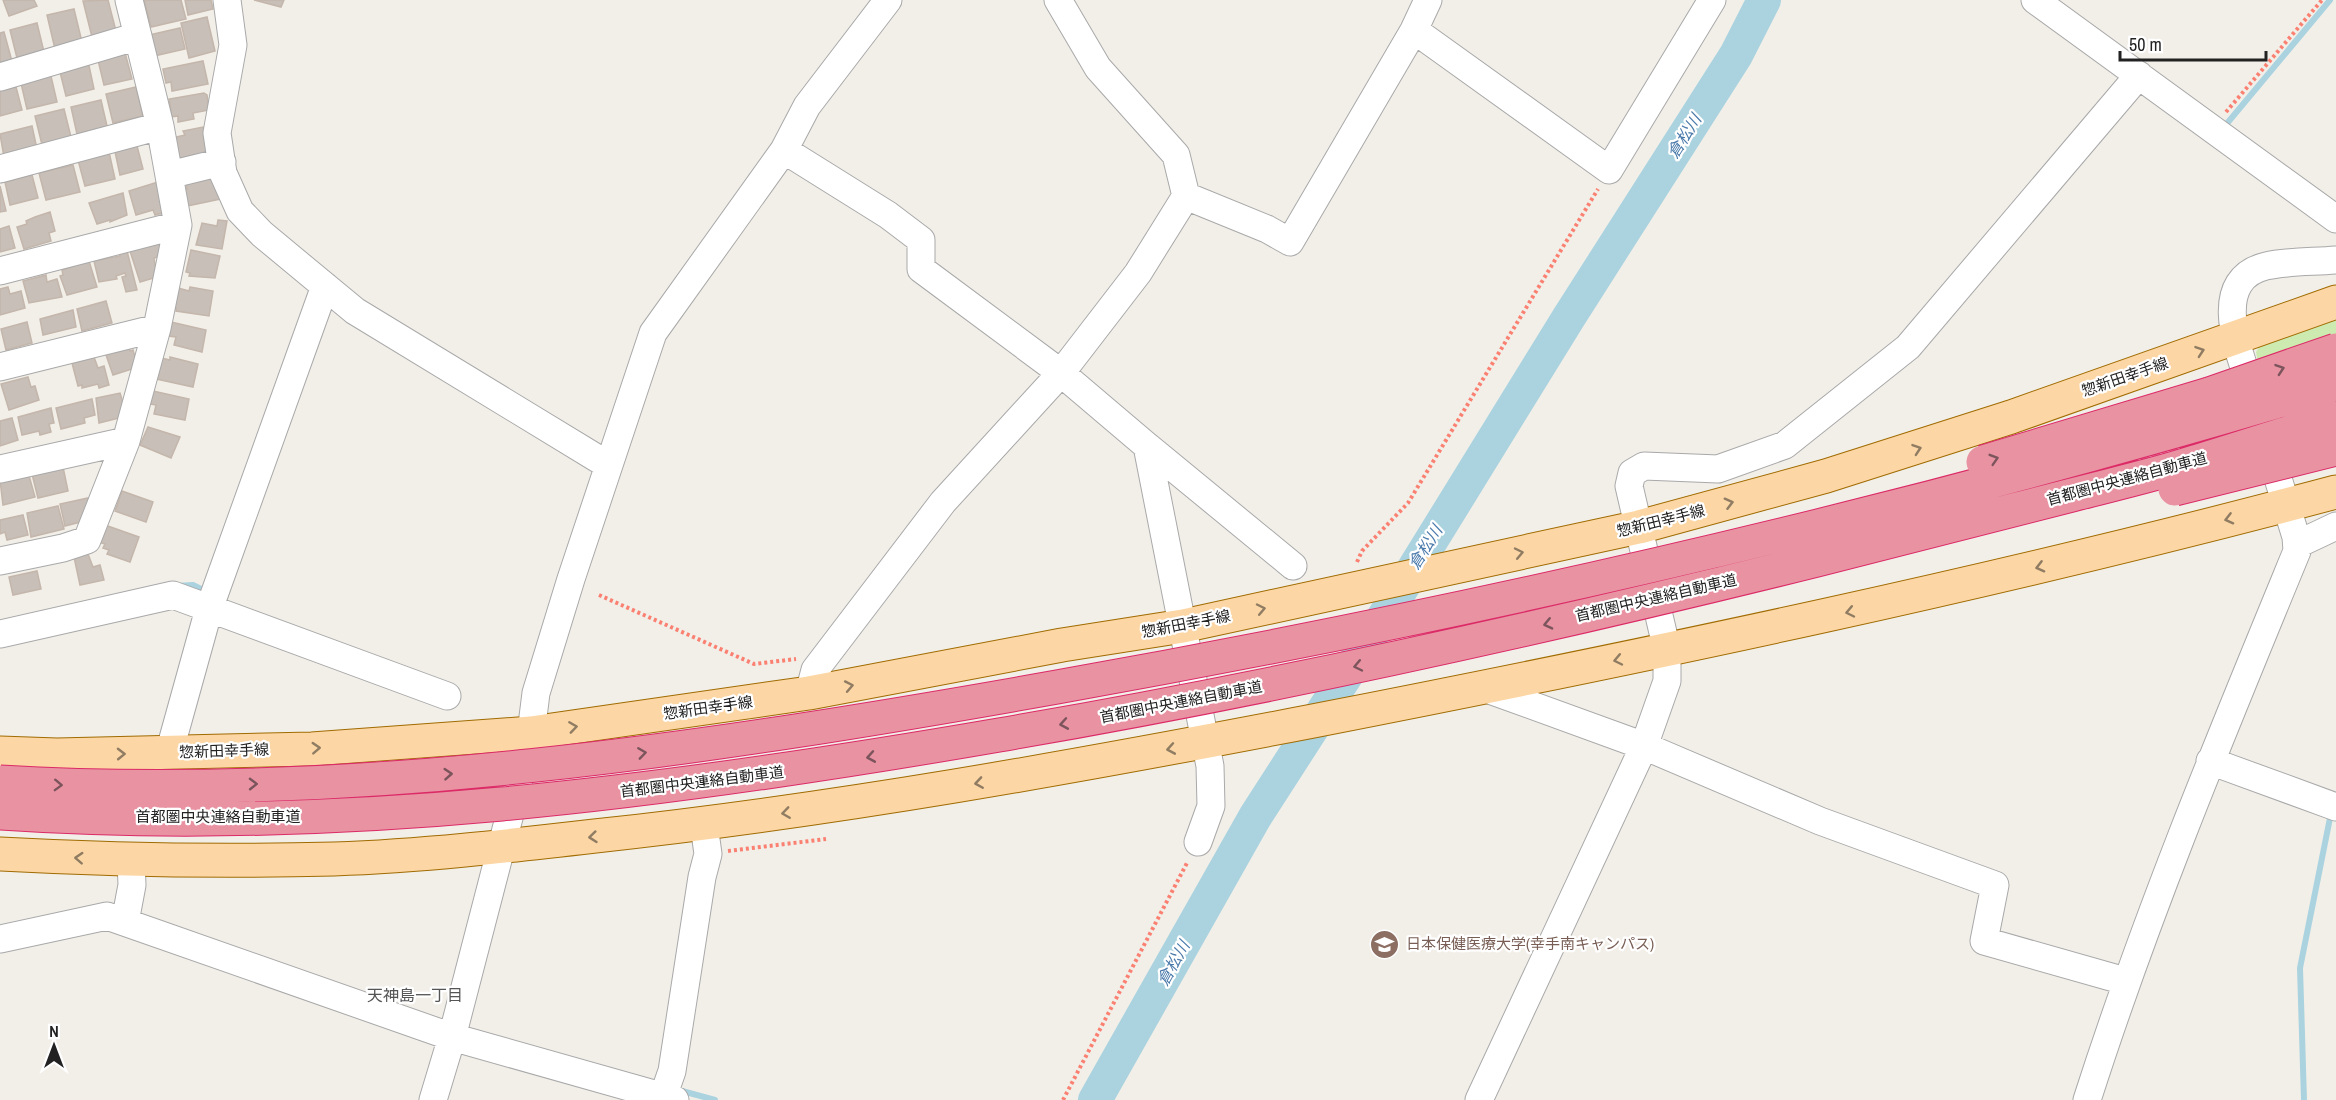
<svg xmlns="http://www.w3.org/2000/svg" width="2336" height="1100" font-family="'Archivo Narrow','Noto Sans JP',sans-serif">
<rect width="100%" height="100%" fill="#f2efe9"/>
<!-- grass -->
<path fill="#cdebb0" d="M2336 316V337L2258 363 2256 352 2261 344Z"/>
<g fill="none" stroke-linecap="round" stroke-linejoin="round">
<!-- stream -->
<path stroke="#aad3df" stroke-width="6" d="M2223 126 2224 127 2330 0
M176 586 193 585 205 591 204 594
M682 1091 715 1100
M2304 1100 2300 968 2331 813"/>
<!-- river -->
<path stroke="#aad3df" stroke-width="34" d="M1095 1100 1255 817 1392 604 1569 317 1736 55 1764 0"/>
</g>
<!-- building -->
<path fill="#c7bfb8" stroke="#c4b6ab" stroke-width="1.5" d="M3 0H34L37 6 9 16Z
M108 0 116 31 92 37 83 1Z
M144 0H181L186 19 151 27Z
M185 0H211L213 9 188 15Z
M254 0H284L281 7Z
M74 9 82 42 55 49 47 15Z
M207 17 215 51 189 58 181 23Z
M37 23 44 52 17 58 10 30Z
M180 28 185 49 154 56 149 35Z
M4 32 13 65 0 68V33Z
M124 49 132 79 104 85 97 56Z
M88 61 94 89 66 96 59 68Z
M203 61 208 84 172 91 171 82 166 83 163 69Z
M50 72 57 102 27 109 20 79Z
M16 87 22 110 0 116V91Z
M136 87 143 116 113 123 106 94Z
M204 93 207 95 209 110 193 113 194 119 178 122V116L172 117 169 99Z
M101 100 107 126 77 134 71 107Z
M64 109 73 145 44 153 35 116Z
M32 126 37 149 4 157 0 134Z
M203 127 210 151 198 157 194 155 177 159 172 138 185 135 183 131Z
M136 142 143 169 120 175 114 147Z
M109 152 115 179 85 186 78 160Z
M73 165 80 192 46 200 39 173Z
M32 175 38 198 10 205 5 182Z
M214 177 221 199 187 206 183 190 187 189 186 184Z
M158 182 166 212 155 215 153 210 136 215 129 191Z
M0 186 6 211 0 212Z
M123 193 127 215 110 222V220L97 224 89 203Z
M50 212 55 231 49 233 51 241 24 249 17 227 27 224 26 221 35 217Z
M218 220 227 221 222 249 196 245 202 223 217 226Z
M9 226 15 248 0 252V229Z
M158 240 163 256 154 258 157 277 140 282 130 251Z
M191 250 220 256 215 278 189 276 190 273 186 272Z
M127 251 137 290 126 292 122 277 126 276 125 273 116 276 117 279 99 282 94 261 120 256 119 253Z
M89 261 97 287 67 295 60 276 63 275 62 270Z
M46 275 47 282 57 279 62 297 29 303 23 281Z
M8 287 10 294 21 291 25 308 0 315V289Z
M190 287 213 291 209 316 176 311V308L172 307 178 288 189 291Z
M106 301 112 323 82 331 77 309Z
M73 310 76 327 43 335 40 319Z
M27 322 32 343 6 350 1 329Z
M171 322 206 330 202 352 174 345 176 337 168 336Z
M129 345 130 351 133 350 138 367 113 375 105 352Z
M94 357 98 368 104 366 109 385 99 388 98 384 82 388V385L78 386 72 363Z
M170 357 198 364 193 387 156 379 161 358 170 360Z
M28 377 31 387 35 386 39 400 9 410 1 384Z
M153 391 189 399 185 420 154 414 156 405 150 404Z
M120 393 127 416 99 423 96 398Z
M92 399 95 415 84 418 85 423 61 429 56 408Z
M51 408 54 423 49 424 51 432 40 435 39 431 22 435 18 417Z
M12 418 18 440 0 446V421Z
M148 427 180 437 171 458 140 445Z
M63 467 68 491 38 498 32 474Z
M28 472 35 497 3 505 0 480Z
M122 491 153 502 146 522 115 511Z
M88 498 91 513 88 520 65 526 60 504Z
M58 506 64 529 31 537 27 513Z
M23 515 28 535 7 540 5 532 0 534V520Z
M105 525 139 537 130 562 107 554 109 550 103 548 105 544 98 542Z
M88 554 93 567 100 565 104 580 80 585 74 557Z
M37 571 41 589 13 595 9 577Z"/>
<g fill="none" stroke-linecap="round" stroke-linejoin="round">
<defs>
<path id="minor" d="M227 0 233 45 217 133 223 173 240 211 262 234 355 311 608 465
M2035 0 2336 219
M1414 30 1609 170 1712 0
M0 77 138 36
M784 150 888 215 921 240V269L1061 373 1147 446 1210 766 1211 806 1198 842
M0 169 160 126
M169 175 222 162
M1186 196 1267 229 1290 242 1414 30 1428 0
M0 271 178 225
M0 367 157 328
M2255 400C2243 361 2205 281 2266 266 2288 261 2314 262 2336 260
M1147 446 1293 566
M0 469 126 441
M2298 544 2336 526
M0 561 63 548 87 540 126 441 157 328 178 225 160 126 129 0
M0 634 173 595 447 696
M1487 689 1644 746 1820 821 1995 885 1984 941 2125 981
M809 693 815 670 943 502 1061 373 1138 273 1186 196 1176 155 1098 68 1058 0
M169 753 209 609 325 286
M2210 761 2336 807
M125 922 132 885 131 861
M0 939 107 916 452 1037 675 1100
M663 1097 672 1071 702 877 708 854 704 825
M433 1100 452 1037 531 733 536 693 571 579 653 333 784 150 807 106 888 0
M1479 1100 1644 746 1667 681V650L1629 486 1632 473 1644 466 1718 469 1785 445 1908 347 2139 75
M2087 1100C2147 913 2222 733 2297 551L2296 537 2268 446"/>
<path id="major" d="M0 753 57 755 312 749 531 733 809 693 1062 645 1183 626 1639 527 1826 476 2011 417 2336 302
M0 854C111 860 222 862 334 859 421 856 508 846 595 836 836 810 1074 767 1313 721 1656 654 1998 582 2336 492"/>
</defs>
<!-- minor casing -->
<use href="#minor" stroke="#a9a9a9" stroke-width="29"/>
<!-- major casing -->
<use href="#major" stroke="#a06b00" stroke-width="35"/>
<!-- path -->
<path stroke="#fa8072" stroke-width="4" stroke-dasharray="3 3" stroke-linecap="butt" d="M2226 112 2322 0
M1357 562 1362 551 1408 503 1598 189
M599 595 754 664 796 659
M728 851 826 839
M1063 1100 1188 861"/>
<!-- minor -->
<use href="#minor" stroke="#fff" stroke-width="27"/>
<!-- major -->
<use href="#major" stroke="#fcd6a4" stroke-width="33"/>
<defs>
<path id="highway-bridge" d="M1983 462 2209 394 2336 350
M2175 489 2336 449
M0 782C355 803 709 749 1057 687 1489 610 1916 511 2336 384
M0 813C336 836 669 792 999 735 1274 688 1547 627 1817 560 1902 539 1987 517 2072 495 2110 485 2150 476 2188 464 2237 449 2286 433 2336 418"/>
</defs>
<!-- highway-bridge casing -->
<use href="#highway-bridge" stroke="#dc2a67" stroke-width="35" stroke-linecap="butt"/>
<!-- highway-bridge -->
<use href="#highway-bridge" stroke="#e892a2" stroke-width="33"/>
</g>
<!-- one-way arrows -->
<defs><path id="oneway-chevron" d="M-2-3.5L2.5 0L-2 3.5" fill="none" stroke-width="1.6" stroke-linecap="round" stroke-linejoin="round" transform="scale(1.5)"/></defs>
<g stroke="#8f7c63">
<use href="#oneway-chevron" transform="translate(2200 351) rotate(-19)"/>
<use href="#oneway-chevron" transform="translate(1917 449) rotate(-19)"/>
<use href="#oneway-chevron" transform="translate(1729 503) rotate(-15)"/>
<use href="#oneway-chevron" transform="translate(2229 519) rotate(166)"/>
<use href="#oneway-chevron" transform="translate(1519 553) rotate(-12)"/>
<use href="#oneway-chevron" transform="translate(2040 567) rotate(166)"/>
<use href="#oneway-chevron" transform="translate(1261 609) rotate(-12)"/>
<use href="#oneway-chevron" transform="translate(1850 612) rotate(168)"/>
<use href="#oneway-chevron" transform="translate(1618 660) rotate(168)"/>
<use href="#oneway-chevron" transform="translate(849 686) rotate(-11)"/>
<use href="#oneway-chevron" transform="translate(573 727) rotate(-8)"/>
<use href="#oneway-chevron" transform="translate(316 748) rotate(-3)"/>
<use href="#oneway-chevron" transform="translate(1171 749) rotate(170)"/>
<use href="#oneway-chevron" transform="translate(121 754) rotate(-1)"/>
<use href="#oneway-chevron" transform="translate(979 783) rotate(171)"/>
<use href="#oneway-chevron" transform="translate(786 813) rotate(172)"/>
<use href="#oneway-chevron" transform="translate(593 837) rotate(174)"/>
<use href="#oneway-chevron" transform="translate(79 858) rotate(-177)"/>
</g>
<g stroke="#7b545c">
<use href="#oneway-chevron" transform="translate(2280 369) rotate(-19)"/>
<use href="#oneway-chevron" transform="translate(1994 459) rotate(-17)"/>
<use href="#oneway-chevron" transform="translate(1548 624) rotate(167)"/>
<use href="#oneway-chevron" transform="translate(1358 666) rotate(168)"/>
<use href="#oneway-chevron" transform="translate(1064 724) rotate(170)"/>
<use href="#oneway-chevron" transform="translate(642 753) rotate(-8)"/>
<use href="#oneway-chevron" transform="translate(871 757) rotate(170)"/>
<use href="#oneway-chevron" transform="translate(448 774) rotate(-4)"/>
<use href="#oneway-chevron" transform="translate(253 784) rotate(-1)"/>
<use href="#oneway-chevron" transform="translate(58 785) rotate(2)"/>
</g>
<!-- icons -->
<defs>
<symbol id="school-disc" viewBox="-11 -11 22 22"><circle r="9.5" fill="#8d6e63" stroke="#fff"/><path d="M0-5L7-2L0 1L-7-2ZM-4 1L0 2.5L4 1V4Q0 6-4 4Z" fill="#fff"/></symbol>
</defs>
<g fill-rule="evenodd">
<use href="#school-disc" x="1368" y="928" width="33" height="33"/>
</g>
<g text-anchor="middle" stroke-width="4.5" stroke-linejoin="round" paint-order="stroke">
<!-- street labels -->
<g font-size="15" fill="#222" stroke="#fff">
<text transform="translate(2125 377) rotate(-19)" y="5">惣新田幸手線</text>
<text transform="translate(2127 479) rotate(-15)" y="5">首都圏中央連絡自動車道</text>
<text transform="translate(1661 521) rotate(-14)" y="5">惣新田幸手線</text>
<text transform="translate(1656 598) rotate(-13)" y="5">首都圏中央連絡自動車道</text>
<text transform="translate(1186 624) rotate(-11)" y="5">惣新田幸手線</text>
<text transform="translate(1181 702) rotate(-11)" y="5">首都圏中央連絡自動車道</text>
<text transform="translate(708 708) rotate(-8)" y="5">惣新田幸手線</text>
<text transform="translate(224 751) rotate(-2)" y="5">惣新田幸手線</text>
<text transform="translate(702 782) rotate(-7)" y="5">首都圏中央連絡自動車道</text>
<text x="218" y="822">首都圏中央連絡自動車道</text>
</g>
<!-- education labels -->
<g font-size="15" fill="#785e54" stroke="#fff" text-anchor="start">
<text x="1406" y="949">日本保健医療大学(幸手南キャンパス)</text>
</g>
<!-- water labels -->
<g font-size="16" font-style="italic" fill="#4a7aab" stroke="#fff">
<text transform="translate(1684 136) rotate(-58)" y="6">倉松川</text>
<text transform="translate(1425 547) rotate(-58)" y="6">倉松川</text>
<text transform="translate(1173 963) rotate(-61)" y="6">倉松川</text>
</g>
<!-- neighbourhood labels -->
<g font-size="16" fill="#555" stroke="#fff">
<text x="415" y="1001">天神島一丁目</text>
</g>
</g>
<!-- north arrow -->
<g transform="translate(54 1046)" stroke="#ffffff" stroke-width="4.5" paint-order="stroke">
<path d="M0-4.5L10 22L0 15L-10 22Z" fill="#222222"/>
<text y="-9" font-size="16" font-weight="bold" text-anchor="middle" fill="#222222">N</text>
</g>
<!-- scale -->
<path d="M2120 51v9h146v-9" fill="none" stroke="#222222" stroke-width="3"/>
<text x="2129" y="51" font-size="18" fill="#222222" stroke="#ffffff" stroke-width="4.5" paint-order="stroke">50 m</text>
</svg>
